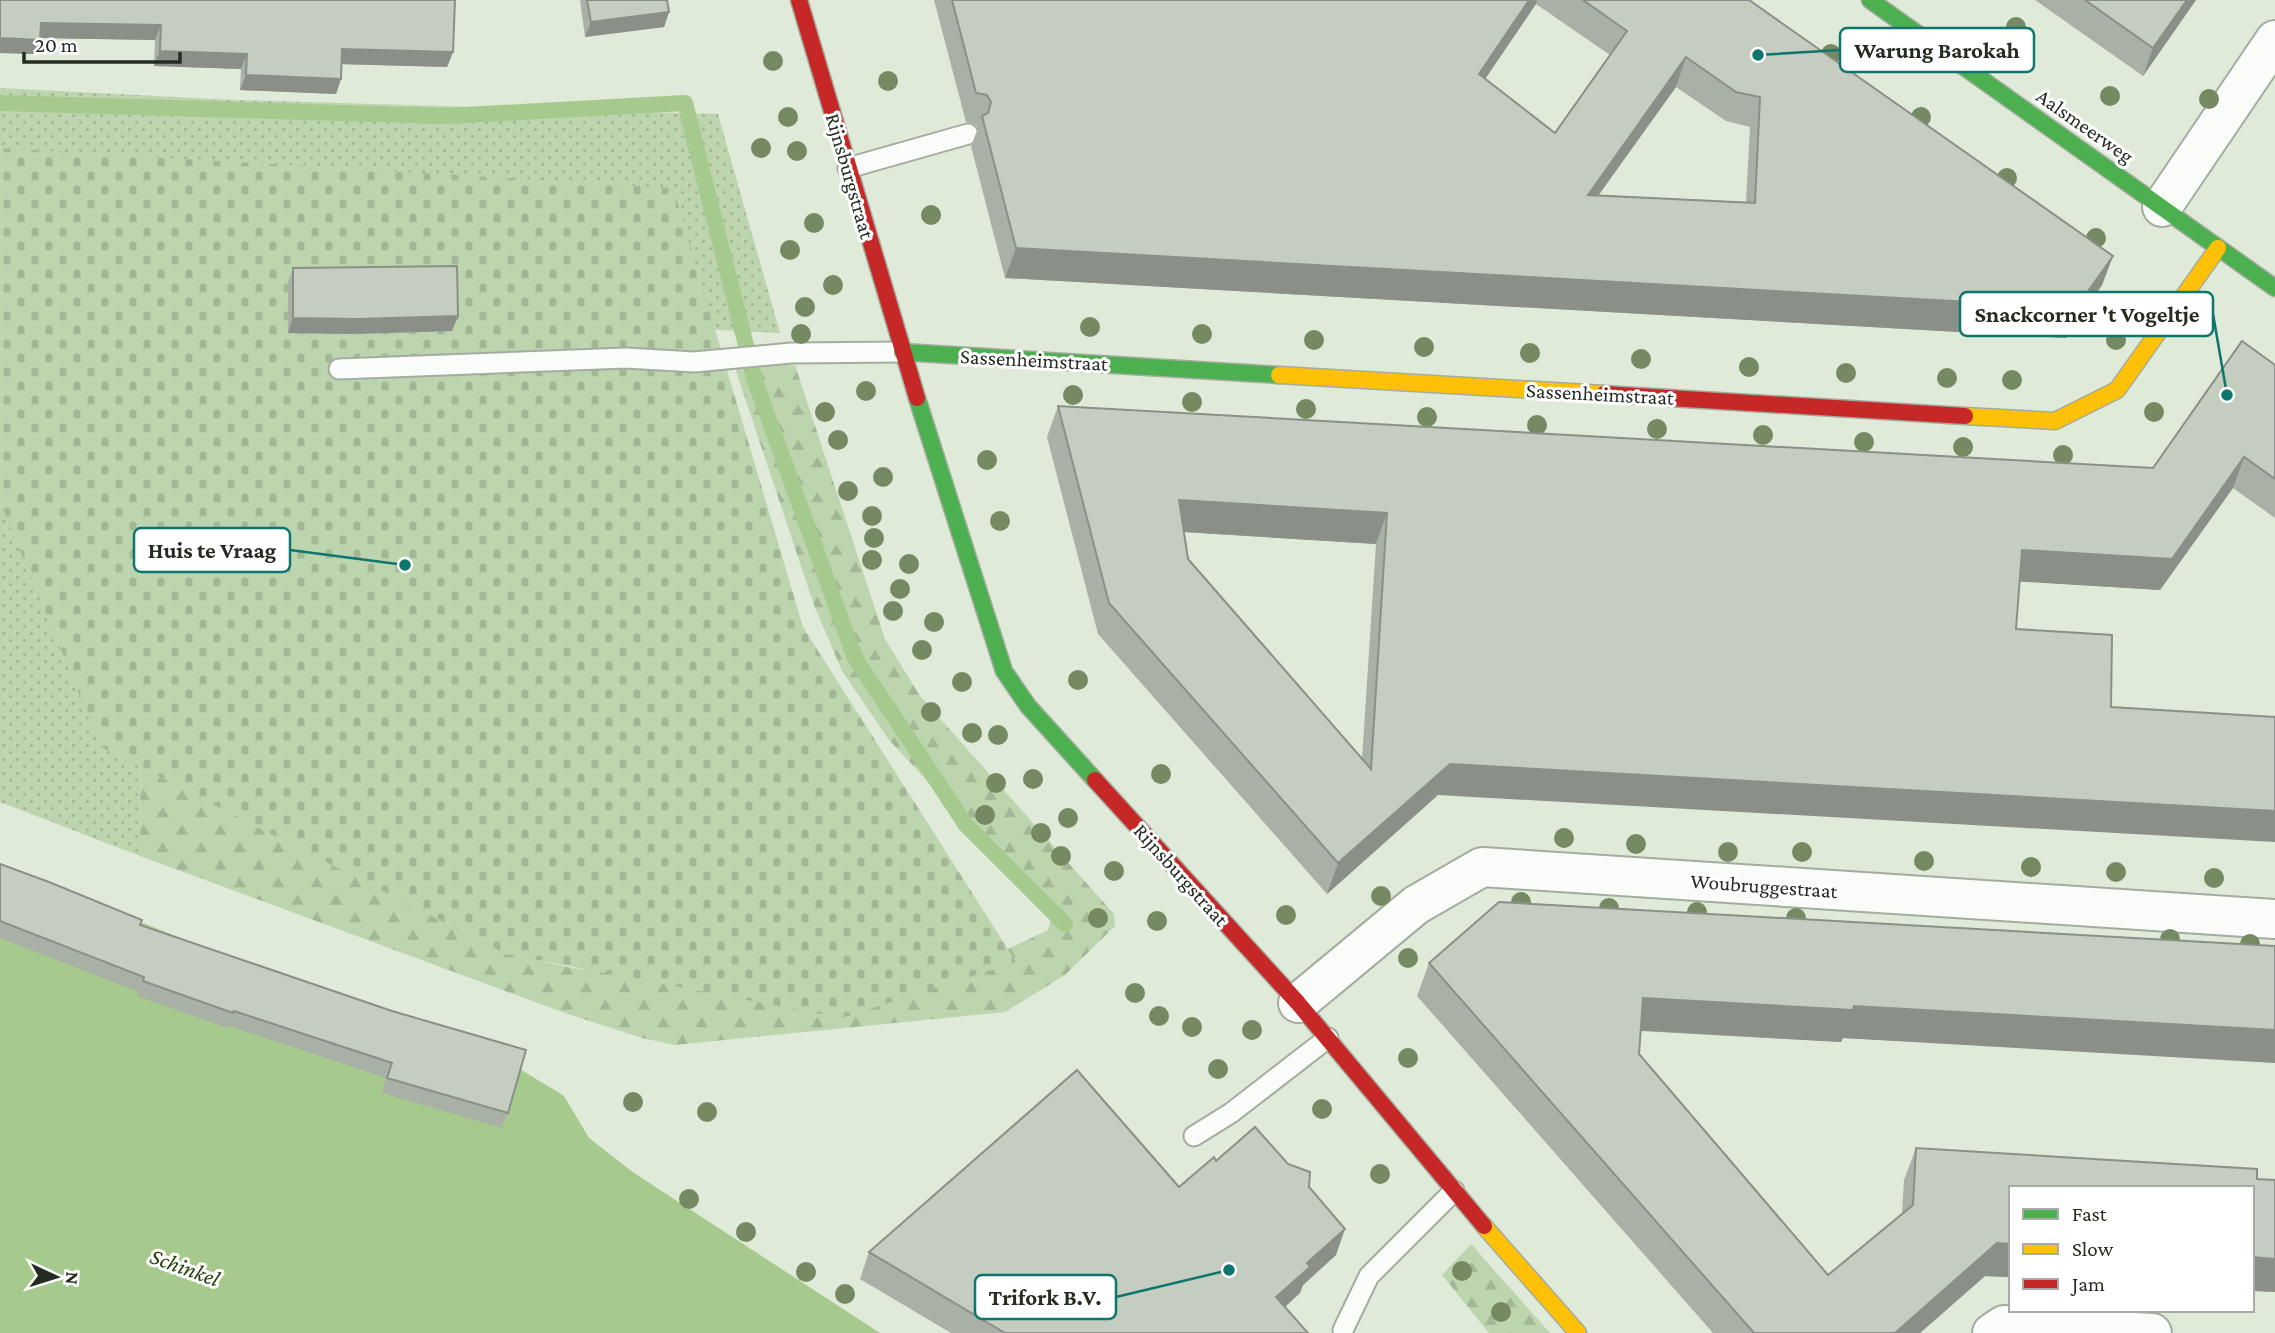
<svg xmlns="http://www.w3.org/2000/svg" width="2275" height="1333" font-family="'Crimson Pro',serif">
<defs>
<pattern id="grass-dots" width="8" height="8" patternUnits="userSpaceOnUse" patternTransform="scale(1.75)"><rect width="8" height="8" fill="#bdd5ae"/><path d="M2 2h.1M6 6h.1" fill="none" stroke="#a2b795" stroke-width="1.8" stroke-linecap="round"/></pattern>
<pattern id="forest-firs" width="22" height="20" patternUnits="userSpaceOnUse" patternTransform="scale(1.75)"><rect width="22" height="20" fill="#bdd5ae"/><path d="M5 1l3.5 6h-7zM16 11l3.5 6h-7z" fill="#a2b795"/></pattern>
<pattern id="cemetery-stones" width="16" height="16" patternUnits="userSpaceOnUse" patternTransform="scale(1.75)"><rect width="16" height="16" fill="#bdd5ae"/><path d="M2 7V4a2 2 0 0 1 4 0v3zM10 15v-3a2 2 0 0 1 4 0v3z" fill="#a2b795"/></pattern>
</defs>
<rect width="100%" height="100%" fill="#dfead9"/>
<!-- grass -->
<path fill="url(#grass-dots)" d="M0 88 235 100 718 114 780 333 445 316 143 340 140 856 0 802Z"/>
<!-- forest -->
<path fill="url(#forest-firs)" d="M143 340 248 822 522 957 572 968 614 972 991 957 1048 930 1051 920 1049 911 889 740 842 671 814 605 733 362 795 365 885 639 920 696 1114 914 1115 926 1065 975 1005 1012 675 1045 642 1038 565 1013 140 856Z
M1471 1244 1550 1333H1489L1442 1275Z"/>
<!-- cemetery -->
<path fill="url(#cemetery-stones)" d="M0 148 673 188 803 627 1016 962 842 1018 506 954 101 747 0 502Z"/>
<!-- water -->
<path fill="#a6c98d" d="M0 866 218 953 505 1060 564 1096 589 1138 634 1173 880 1333H0Z"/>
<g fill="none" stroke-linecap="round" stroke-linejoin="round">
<!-- stream -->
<path stroke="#a6c98d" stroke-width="16" d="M0 103 447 116 685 103 755 381 855 658 966 825 1065 924"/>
<defs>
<path id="lane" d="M848 168 968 134
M339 369 626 358 694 362 791 353 902 352
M1194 1136 1231 1113 1328 1038
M1343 1330 1369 1276 1454 1191"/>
<path id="street" d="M2162 207 2275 40
M1298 1003 1416 905 1482 867 2275 919
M1992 1333 2004 1325 2152 1333"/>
<path id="fast" d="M1870 0 2275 288
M902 352 1279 375
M917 398 1004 671 1028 706 1095 780"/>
<path id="slow" d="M1279 375 1604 394
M1965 416 2055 421 2117 390 2218 248
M1484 1226 1578 1333"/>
<path id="jam" d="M799 0 917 398
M1604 394 1965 416
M1095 780 1298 1003 1484 1226"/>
</defs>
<!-- lane casing -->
<use href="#lane" stroke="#a4ac9f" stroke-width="23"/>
<!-- street casing -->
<use href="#street" stroke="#a4ac9f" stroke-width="42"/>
<!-- fast casing -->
<use href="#fast" stroke="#a4ac9f" stroke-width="19"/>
<!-- slow casing -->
<use href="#slow" stroke="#a4ac9f" stroke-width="19"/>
<!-- jam casing -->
<use href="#jam" stroke="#a4ac9f" stroke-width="19"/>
<!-- lane -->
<use href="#lane" stroke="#fafcf9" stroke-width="19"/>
<!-- street -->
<use href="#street" stroke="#fafcf9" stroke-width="38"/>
<!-- fast -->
<use href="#fast" stroke="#4caf50" stroke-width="16"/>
<!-- slow -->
<use href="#slow" stroke="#ffc107" stroke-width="16"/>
<!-- jam -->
<use href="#jam" stroke="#c62828" stroke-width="16"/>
</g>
<!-- trees -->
<g fill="#758962">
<circle cx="2016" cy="27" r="10"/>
<circle cx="1831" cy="54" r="10"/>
<circle cx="773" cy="61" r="10"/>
<circle cx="888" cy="81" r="10"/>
<circle cx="2110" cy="96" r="10"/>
<circle cx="2209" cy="99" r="10"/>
<circle cx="788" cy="117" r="10"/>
<circle cx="1921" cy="117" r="10"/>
<circle cx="761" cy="148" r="10"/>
<circle cx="797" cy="151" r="10"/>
<circle cx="2007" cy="178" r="10"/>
<circle cx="931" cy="215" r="10"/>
<circle cx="814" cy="223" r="10"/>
<circle cx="2096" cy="238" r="10"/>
<circle cx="790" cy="250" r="10"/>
<circle cx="833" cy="285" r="10"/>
<circle cx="805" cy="307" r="10"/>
<circle cx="1090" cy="327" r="10"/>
<circle cx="801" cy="334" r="10"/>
<circle cx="1202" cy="334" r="10"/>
<circle cx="1314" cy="340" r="10"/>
<circle cx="2116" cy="340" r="10"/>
<circle cx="1424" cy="347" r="10"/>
<circle cx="1530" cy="353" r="10"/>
<circle cx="1641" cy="359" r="10"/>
<circle cx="1749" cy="367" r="10"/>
<circle cx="1846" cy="373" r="10"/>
<circle cx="1947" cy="378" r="10"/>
<circle cx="2012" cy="380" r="10"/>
<circle cx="866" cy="391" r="10"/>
<circle cx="1073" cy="395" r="10"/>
<circle cx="1192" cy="402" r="10"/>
<circle cx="1306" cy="409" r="10"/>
<circle cx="825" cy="412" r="10"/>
<circle cx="2154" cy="412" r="10"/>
<circle cx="1427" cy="417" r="10"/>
<circle cx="1537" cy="425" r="10"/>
<circle cx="1657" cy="429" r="10"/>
<circle cx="1763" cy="435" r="10"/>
<circle cx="838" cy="440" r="10"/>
<circle cx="1864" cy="442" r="10"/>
<circle cx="1963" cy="447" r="10"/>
<circle cx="2063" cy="455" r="10"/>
<circle cx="987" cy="460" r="10"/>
<circle cx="883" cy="477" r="10"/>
<circle cx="848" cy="491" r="10"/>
<circle cx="872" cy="516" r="10"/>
<circle cx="1000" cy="521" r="10"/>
<circle cx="874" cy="538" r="10"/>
<circle cx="872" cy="560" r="10"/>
<circle cx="909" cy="564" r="10"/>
<circle cx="900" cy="589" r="10"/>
<circle cx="893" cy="611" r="10"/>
<circle cx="934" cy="622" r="10"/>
<circle cx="922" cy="650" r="10"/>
<circle cx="1078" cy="680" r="10"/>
<circle cx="962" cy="682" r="10"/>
<circle cx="931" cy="712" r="10"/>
<circle cx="972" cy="733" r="10"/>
<circle cx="998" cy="735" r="10"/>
<circle cx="1161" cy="774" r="10"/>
<circle cx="1033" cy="779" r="10"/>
<circle cx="996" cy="783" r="10"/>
<circle cx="985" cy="815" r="10"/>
<circle cx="1068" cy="818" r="10"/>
<circle cx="1041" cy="833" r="10"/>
<circle cx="1564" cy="838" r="10"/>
<circle cx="1636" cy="844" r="10"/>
<circle cx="1728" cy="852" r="10"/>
<circle cx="1802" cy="852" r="10"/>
<circle cx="1061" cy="856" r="10"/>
<circle cx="1924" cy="861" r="10"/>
<circle cx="2031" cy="867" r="10"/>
<circle cx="1114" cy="871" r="10"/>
<circle cx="2116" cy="872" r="10"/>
<circle cx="2214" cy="878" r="10"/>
<circle cx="1381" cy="896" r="10"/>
<circle cx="1521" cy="902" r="10"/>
<circle cx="1609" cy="908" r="10"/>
<circle cx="1697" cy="912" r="10"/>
<circle cx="1286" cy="915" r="10"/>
<circle cx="1098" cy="918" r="10"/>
<circle cx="1796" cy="918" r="10"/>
<circle cx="1157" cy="921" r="10"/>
<circle cx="2170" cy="939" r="10"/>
<circle cx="2250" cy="944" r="10"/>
<circle cx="1408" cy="958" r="10"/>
<circle cx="1135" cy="993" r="10"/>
<circle cx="1159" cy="1016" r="10"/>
<circle cx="1192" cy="1027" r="10"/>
<circle cx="1252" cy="1030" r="10"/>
<circle cx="1408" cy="1058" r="10"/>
<circle cx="1218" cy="1069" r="10"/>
<circle cx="633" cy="1102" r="10"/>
<circle cx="1322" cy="1109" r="10"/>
<circle cx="707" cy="1112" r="10"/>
<circle cx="1380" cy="1174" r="10"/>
<circle cx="689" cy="1199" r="10"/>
<circle cx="746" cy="1232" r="10"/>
<circle cx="1462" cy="1271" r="10"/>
<circle cx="806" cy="1272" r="10"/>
<circle cx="845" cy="1294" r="10"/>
<circle cx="1501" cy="1312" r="10"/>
</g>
<!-- wall -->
<path fill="#a9b0a6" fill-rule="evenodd" d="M0 0 453 52 447 67 342 64 341 79 336 94 240 90 241 69 154 66 155 40 40 38 35 54 0 53Z
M580 0H667L669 12 664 27 585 37Z
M934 0H1749L2113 256 2102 285 2066 338 1005 278 971 146 978 128 976 125 966 122ZM1536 4 1610 55 1555 133 1485 79ZM1676 87 1726 121 1750 127 1746 202 1598 195Z
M2035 0H2196L2143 76Z
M293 268 458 316 452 331 352 334 288 333V283Z
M2275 365V518L2233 488 2160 590 2019 581 1438 795 1327 894 1098 634 1047 437 1058 406 2153 468ZM1184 532 1376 544 1362 759 1188 559Z
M0 864 140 925 508 1113 502 1128 382 1093 386 1078 229 1026 228 1028 137 996 139 992 0 938Z
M1429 963 1920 1042 1843 1038 1841 1042 1640 1031 1639 1054 1828 1275 1902 1214 1904 1180 1916 1148 2275 1180V1292L1985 1276 1920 1333H1713L1417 996Z
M1216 1161 1309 1187 1336 1255 1303 1285 1300 1293 1285 1307 1308 1333H951L860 1279 869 1252 1179 1187Z"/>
<!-- shaded-wall -->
<path fill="#8a9087" d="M1529 0H1537L1536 4 1468 104 1479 74Z
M2187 0H2196L2143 76 2153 48Z
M669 12 664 27 585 37 591 22Z
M41 23 161 25 155 40 35 38Z
M0 38 40 40 35 54 0 53Z
M342 49 453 52 447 67 337 64Z
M160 51 247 54 241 69 154 66Z
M1686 57 1676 87 1578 224 1588 195Z
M246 75 341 79 336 94 240 90Z
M1016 248 2113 256 2102 285 2066 338 1005 278Z
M458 316 452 331 352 334 288 333 293 318Z
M2244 457 2233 488 2160 590 2010 581 2022 550Z
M1179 500 1387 513 1376 544 1168 531Z
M1450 764 2275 811V842L1438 795 1327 894 1338 863Z
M1643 998 1854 1006 2275 1030V1063L1843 1038 1841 1042 1631 1030Z
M1345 1229 1336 1255 1303 1285 1300 1293 1267 1323 1276 1297 1307 1263Z
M1997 1243 2011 1244V1277L1985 1276 1920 1333H1895Z
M2252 1257 2275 1259V1292L2252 1291Z"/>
<!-- building -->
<path fill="#c5cdc1" stroke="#8a9087" stroke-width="2" fill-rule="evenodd" d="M0 0H455L453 52 342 49 341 79 246 75 247 54 160 51 161 25 41 23 40 40 0 38Z
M587 0H667L669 12 591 22Z
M952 0H1529L1479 74 1555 133 1627 31 1583 0H1749L2113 256 2076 308 1016 248 982 116 988 113 991 102 987 95 976 93ZM1686 57 1736 92 1760 97 1755 203 1588 195Z
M2085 0H2187L2153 48Z
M457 266 458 316 358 319 293 318V268Z
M2242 341 2275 365V479L2244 457 2172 559 2022 550 2016 629 2112 635 2111 707 2275 717V811L1450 764 1338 863 1109 603 1058 406 2153 468ZM1179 500 1387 513 1371 769 1188 559Z
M0 864 49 882 142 920 140 925 392 1011 526 1050 508 1113 387 1078 392 1063 234 1011 233 1013 143 981 144 977 0 921Z
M1499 902 2275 946V1030L1854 1006 1853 1010 1643 998 1639 1054 1828 1275 1913 1205 1916 1148 2257 1169V1179L2275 1180V1259L2252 1257V1188H2011V1244L1997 1243 1895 1333H1754L1429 963Z
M1077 1070 1179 1187 1214 1157 1216 1161 1255 1127 1288 1164 1310 1172 1309 1187 1345 1229 1307 1263 1310 1267 1276 1297 1308 1333H1005L869 1252Z"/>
<g text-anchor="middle" stroke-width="6" stroke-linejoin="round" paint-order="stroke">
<!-- street labels -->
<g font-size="21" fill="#242b20" stroke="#fff">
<text transform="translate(2085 126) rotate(35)" y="7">Aalsmeerweg</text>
<text transform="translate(850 176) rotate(74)" y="7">Rijnsburgstraat</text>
<text transform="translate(1034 360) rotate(3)" y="7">Sassenheimstraat</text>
<text transform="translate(1600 394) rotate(3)" y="7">Sassenheimstraat</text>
<text transform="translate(1181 875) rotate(48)" y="7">Rijnsburgstraat</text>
<text transform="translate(1764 886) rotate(4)" y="7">Woubruggestraat</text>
</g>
<!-- water labels -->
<g font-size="23" font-style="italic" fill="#244109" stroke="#fff">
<text transform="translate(185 1267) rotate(20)" y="8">Schinkel</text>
</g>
</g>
<!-- callouts -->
<path fill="none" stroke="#0f766e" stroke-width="2.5" d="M1758 55L1840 50M2227 395L2213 314M405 565L290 550M1229 1270L1116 1297"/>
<g fill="#0f766e" stroke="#fff" stroke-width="2.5">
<circle cx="1758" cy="55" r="7"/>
<circle cx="2227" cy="395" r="7"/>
<circle cx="405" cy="565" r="7"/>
<circle cx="1229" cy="1270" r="7"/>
</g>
<g fill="#fff" stroke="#0f766e" stroke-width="2.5">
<rect x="1840" y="28" width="194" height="44" rx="7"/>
<rect x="1960" y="292" width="253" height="44" rx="7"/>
<rect x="134" y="528" width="156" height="44" rx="7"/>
<rect x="975" y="1275" width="141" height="44" rx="7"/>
</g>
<g font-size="23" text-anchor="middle" font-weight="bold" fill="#242b20">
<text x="1937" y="58">Warung Barokah</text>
<text x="2087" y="322">Snackcorner 't Vogeltje</text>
<text x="212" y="558">Huis te Vraag</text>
<text x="1045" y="1305">Trifork B.V.</text>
</g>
<!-- legend -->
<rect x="2009" y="1186" width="245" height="126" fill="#ffffff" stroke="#a7aaa6" stroke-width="2"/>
<rect x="2023" y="1209" width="35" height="10" fill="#4caf50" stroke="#a7aaa6" stroke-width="2"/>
<text x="2072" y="1221" font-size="21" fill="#242b20">Fast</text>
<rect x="2023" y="1244" width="35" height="10" fill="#ffc107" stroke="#a7aaa6" stroke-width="2"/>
<text x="2072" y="1256" font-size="21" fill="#242b20">Slow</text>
<rect x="2023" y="1279" width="35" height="10" fill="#c62828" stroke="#a7aaa6" stroke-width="2"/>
<text x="2072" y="1291" font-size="21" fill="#242b20">Jam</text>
<!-- north arrow -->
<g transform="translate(56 1277) rotate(94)" stroke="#ffffff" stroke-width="5" paint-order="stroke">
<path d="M0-5L12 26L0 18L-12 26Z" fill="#242b20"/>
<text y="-10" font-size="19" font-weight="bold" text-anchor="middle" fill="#242b20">N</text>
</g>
<!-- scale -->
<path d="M24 52v10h156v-10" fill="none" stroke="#242b20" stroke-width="3.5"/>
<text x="35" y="52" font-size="21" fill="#242b20" stroke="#ffffff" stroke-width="5" paint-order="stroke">20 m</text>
</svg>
